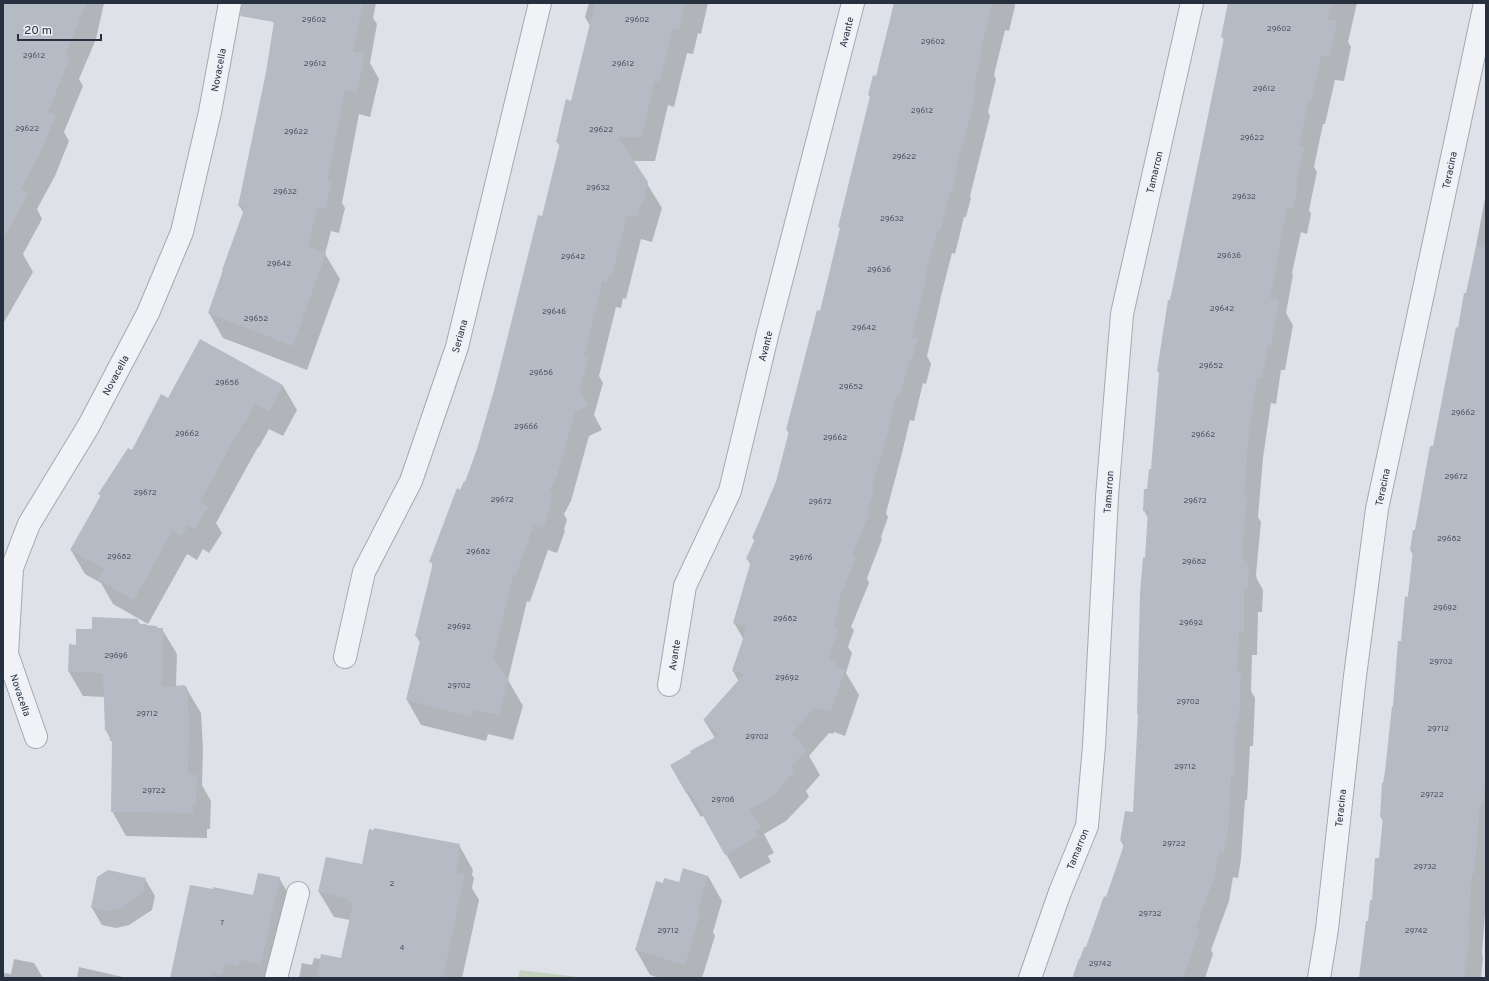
<svg xmlns="http://www.w3.org/2000/svg" width="1489" height="981" font-family="Overpass,sans-serif">
<rect width="100%" height="100%" fill="#dee2e8"/>
<!-- green -->
<path fill="#c4d2be" d="M520 970 586 978H518Z"/>
<!-- shadow -->
<path fill="#0003" d="M3 3H104L96 39 79 79 83 86 64 132 69 141 55 176 37 209 42 219 23 254 33 272 3 324Z
M276 3H376L373 18 377 24 370 63 379 79 370 117 359 114 342 203 345 208 339 233 331 231 325 254 340 279 307 370 223 338 209 313 244 213 239 206 267 72 275 25 272 21Z
M589 3H708L701 34 698 33 693 54 687 53 674 107 668 105 655 161H633L662 208 652 242 641 239 626 299 623 298 621 308 616 307 599 376 603 383 594 415 602 430 589 436 571 501 564 514 567 520 564 529 565 531 557 553 548 550 530 602 527 601 508 680 523 706 513 740 488 734 486 741 421 725 407 700 421 644 416 636 433 566 431 562 461 491 466 483 478 449 543 217 560 146 557 142 572 102 590 26 585 17Z
M894 3H1015V6L1009 31 1005 30 994 75 996 79 988 112 990 116 970 196 971 198 966 217H964L955 254 952 253 940 300V301L927 356 931 364 926 384 923 383 914 421 910 420 901 457 886 513 888 517 881 537 882 539 867 578 869 583 851 627 854 630 848 647 852 653 846 673 859 695 845 736 834 732 833 734 829 733 809 756 820 775 806 791 809 797 786 821 764 834 774 853 768 856 771 862 740 879 704 815 701 817 686 792 715 738 704 720 739 682 733 671 744 640 734 623 751 565 747 559 755 541 753 538 776 482 789 434 787 430 820 312 841 229 839 227 871 98 869 95 877 77Z
M1232 3H1357L1348 42 1351 47 1344 81 1335 80 1325 124H1323L1314 167 1317 172 1309 210 1311 214 1307 234 1301 232 1292 273 1293 275 1286 313 1293 325 1285 370H1281L1276 404 1271 403 1263 458 1258 517 1261 522 1256 574 1257 579 1263 590 1262 612H1258L1257 655H1252L1251 691 1255 698 1253 746H1250L1247 800H1245L1241 859 1238 878 1233 877 1229 901 1211 950 1213 954 1205 978H1074L1073 976 1079 959H1080L1086 949 1106 898 1124 847 1121 841 1134 813 1139 716 1138 714 1141 593 1146 559 1148 518 1144 510 1152 470 1160 375 1158 371 1171 301 1225 41 1222 37Z
M1486 193V900L1482 954 1483 957 1481 978H1360L1380 859 1383 821 1381 817 1384 784 1402 642 1408 598 1413 555 1411 551 1467 294Z
M283 386 297 410 283 436 269 429 259 447H258L216 523 222 533 209 553 203 549 197 560 187 554 148 624 113 604 101 583 85 574 71 550 101 497 100 494 132 452 169 399Z
M137 620 141 625 157 627 158 629H162L177 654 176 687 185 686 201 713 203 748 202 785 211 801 210 829H207V838L126 836 112 811 113 744 106 730 105 697 83 696 69 672 77 646 93 630Z
M459 845 473 870 472 875 474 878 472 888 479 900 462 978H299L302 963 312 965 314 958 321 959H342L350 920 334 917 319 892 326 858 362 865Z
M708 876 722 901 713 932 715 936 702 978H660L650 975 636 950 663 885 679 883Z
M279 878 294 903 277 978H171L254 896Z
M145 879 155 896 152 910 129 925 116 928 102 925 92 908Z
M14 959 34 963 43 978H3V973L11 974Z
M79 967 127 978H77Z"/>
<!-- building -->
<path fill="#b5bbc4" d="M3 3H87L65 55 67 56 66 58 69 60 48 112 56 115 41 151 21 189 29 193 3 239Z
M242 3H363L353 52 365 53 360 77 357 93 345 90 327 181 331 182 326 209 317 207 308 247 326 253 293 346 208 313 223 270H222L245 207 238 206 266 72 274 22 240 16Z
M595 3H685L679 30 673 29 660 82 654 81 642 137H618L648 182 643 203H641L638 217 627 215 612 275 609 274 607 283 602 282 584 356 589 357 579 391 589 405 575 412 557 476 549 492 553 494 550 505H551L543 529 534 525 515 577 513 576 493 659 509 680 499 715 474 710 472 717 406 700 421 637 415 636 433 563 429 562 457 488 460 490 464 481 465 482 477 449 495 387 538 215 542 216 560 143 556 142 566 99 571 101Z
M894 3H992L980 52 982 53 973 90 976 91 974 101 955 172H957L952 193 950 192 941 230 938 229 925 275H927L912 337 918 339 912 359H909L900 397 896 396 888 432 871 490 874 491 867 513H869L858 543 852 556 856 557 837 604 840 605 834 625 838 628 829 659 836 662 834 666 845 669 831 712 819 708V710L814 708 792 734 807 750 791 767 795 771 772 797 750 809 761 828 755 831 758 836 725 855 689 791 686 793 670 765 691 753 690 751 719 735 703 720 744 674 732 671 747 627 733 623 751 561 746 559 755 539 752 538 776 482 789 431 786 430 817 310 820 311 840 228 838 227 870 96 868 95 873 75 876 76Z
M1228 3H1332L1328 19 1337 21 1330 57 1321 55 1312 100 1309 99 1299 146 1304 147 1295 188H1298L1293 209 1287 208 1270 298 1279 300 1273 335 1271 346 1268 345 1262 379 1257 378 1249 433 1244 496H1247L1242 550H1243V558L1249 564 1248 588 1244 587V631H1239L1237 672H1241L1239 722H1236L1234 775H1231L1228 833 1224 853 1219 852 1215 875 1196 928 1200 929 1183 978H1073L1084 947H1086L1104 896 1106 897 1125 842 1120 841 1125 811 1133 812 1138 714H1137L1140 593 1143 557 1145 558 1148 511H1143L1144 489H1147L1149 469H1151L1159 372 1157 371 1168 300H1170L1224 38 1221 37Z
M1476 246 1486 247V776L1483 805H1480L1474 874H1472L1468 930 1470 931 1464 978H1359L1366 921H1368L1370 900H1372L1375 858H1379L1383 817H1380L1382 783H1383L1385 771 1392 706H1393L1398 641H1401L1405 596 1408 597 1413 551H1410L1413 530H1415L1430 446H1433L1456 327 1458 328 1464 293H1466Z
M200 339 283 385 269 412 255 404 245 423H243L200 502 208 507 195 529 188 525 182 536 173 530 134 600 98 580 104 569 70 550 101 495 98 494 128 448 132 450 161 394 168 398Z
M92 617 138 619V624H147L146 625 157 626V628H163L162 687 185 685V687H187L189 722 188 774 197 775 196 804H193V813L111 812 112 741H110L109 730 105 731 103 673 68 672 69 644 76 645V629H92Z
M374 828 460 844 458 852H460L456 872 465 874 443 978H317L321 954 341 958 353 903 347 902 348 899 318 892 326 857 362 864 369 829 374 830Z
M683 868 708 876 698 910 701 911 685 965 635 950 656 881 663 883 664 878 679 882Z
M108 870 146 878 143 893 119 909 106 911 91 908 97 877Z
M258 873 280 877 261 964 240 960 238 966 225 963 222 975 213 973 212 978H170L190 885 213 889V887L253 895Z"/>
<g fill="none" stroke-linecap="round" stroke-linejoin="round">
<defs>
<path id="minor" d="M345 657 364 572 411 481 457 347 540 3
M669 685 685 586 730 491 768 332 853 3
M36 737 7 654 12 568 29 524 88 427 148 313 182 232 210 112 230 3
M276 978 298 893
M1030 978 1060 892 1087 826 1094 746 1107 497 1122 314 1192 3
M1319 978 1327 929 1355 676 1377 509 1485 3"/>
</defs>
<!-- minor casing -->
<use href="#minor" stroke="#a3a9b2" stroke-width="24"/>
<!-- minor -->
<use href="#minor" stroke="#f0f2f6" stroke-width="22"/>
</g>
<g text-anchor="middle" stroke-width="3" stroke-linejoin="round" paint-order="stroke">
<!-- number labels -->
<g font-size="8" fill="#4a5360">
<text x="314" y="22">29602</text>
<text x="637" y="22">29602</text>
<text x="1279" y="31">29602</text>
<text x="933" y="44">29602</text>
<text x="34" y="58">29612</text>
<text x="315" y="66">29612</text>
<text x="623" y="66">29612</text>
<text x="1264" y="91">29612</text>
<text x="922" y="113">29612</text>
<text x="27" y="131">29622</text>
<text x="601" y="132">29622</text>
<text x="296" y="134">29622</text>
<text x="1252" y="140">29622</text>
<text x="904" y="159">29622</text>
<text x="598" y="190">29632</text>
<text x="285" y="194">29632</text>
<text x="1244" y="199">29632</text>
<text x="892" y="221">29632</text>
<text x="1229" y="258">29636</text>
<text x="573" y="259">29642</text>
<text x="279" y="266">29642</text>
<text x="879" y="272">29636</text>
<text x="1222" y="311">29642</text>
<text x="554" y="314">29646</text>
<text x="256" y="321">29652</text>
<text x="864" y="330">29642</text>
<text x="1211" y="368">29652</text>
<text x="541" y="375">29656</text>
<text x="227" y="385">29656</text>
<text x="851" y="389">29652</text>
<text x="1463" y="415">29662</text>
<text x="526" y="429">29666</text>
<text x="187" y="436">29662</text>
<text x="1203" y="437">29662</text>
<text x="835" y="440">29662</text>
<text x="1456" y="479">29672</text>
<text x="145" y="495">29672</text>
<text x="502" y="502">29672</text>
<text x="1195" y="503">29672</text>
<text x="820" y="504">29672</text>
<text x="1449" y="541">29682</text>
<text x="478" y="554">29682</text>
<text x="119" y="559">29682</text>
<text x="801" y="560">29676</text>
<text x="1194" y="564">29682</text>
<text x="1445" y="610">29692</text>
<text x="785" y="621">29682</text>
<text x="1191" y="625">29692</text>
<text x="459" y="629">29692</text>
<text x="116" y="658">29696</text>
<text x="1441" y="664">29702</text>
<text x="787" y="680">29692</text>
<text x="459" y="688">29702</text>
<text x="1188" y="704">29702</text>
<text x="147" y="716">29712</text>
<text x="1438" y="731">29712</text>
<text x="757" y="739">29702</text>
<text x="1185" y="769">29712</text>
<text x="154" y="793">29722</text>
<text x="1432" y="797">29722</text>
<text x="723" y="802">29706</text>
<text x="1174" y="846">29722</text>
<text x="1425" y="869">29732</text>
<text x="392" y="886">2</text>
<text x="1150" y="916">29732</text>
<text x="222" y="925">7</text>
<text x="668" y="933">29712</text>
<text x="1416" y="933">29742</text>
<text x="402" y="950">4</text>
<text x="1100" y="966">29742</text>
</g>
<!-- street labels -->
<g font-size="10" fill="#27303e" stroke="#edf0f5">
<text transform="translate(846 32) rotate(-76)" y="4">Avante</text>
<text transform="translate(218 70) rotate(-79)" y="4">Novacella</text>
<text transform="translate(1449 170) rotate(-78)" y="4">Teracina</text>
<text transform="translate(1154 172) rotate(-77)" y="4">Tamarron</text>
<text transform="translate(459 336) rotate(-75)" y="4">Seriana</text>
<text transform="translate(765 346) rotate(-76)" y="4">Avante</text>
<text transform="translate(115 375) rotate(-62)" y="4">Novacella</text>
<text transform="translate(1382 487) rotate(-78)" y="4">Teracina</text>
<text transform="translate(1108 492) rotate(-86)" y="4">Tamarron</text>
<text transform="translate(674 655) rotate(-81)" y="4">Avante</text>
<text transform="translate(21 695) rotate(71)" y="4">Novacella</text>
<text transform="translate(1340 808) rotate(-84)" y="4">Teracina</text>
<text transform="translate(1077 849) rotate(-68)" y="4">Tamarron</text>
</g>
</g>
<!-- border -->
<rect width="1489" height="981" fill="none" stroke="#27303e" stroke-width="8"/>
<!-- scale -->
<path d="M18 34v6h83v-6" fill="none" stroke="#27303e" stroke-width="2"/>
<text x="24" y="34" font-size="12" fill="#27303e" stroke="#edf0f5" stroke-width="3" paint-order="stroke">20 m</text>
</svg>
